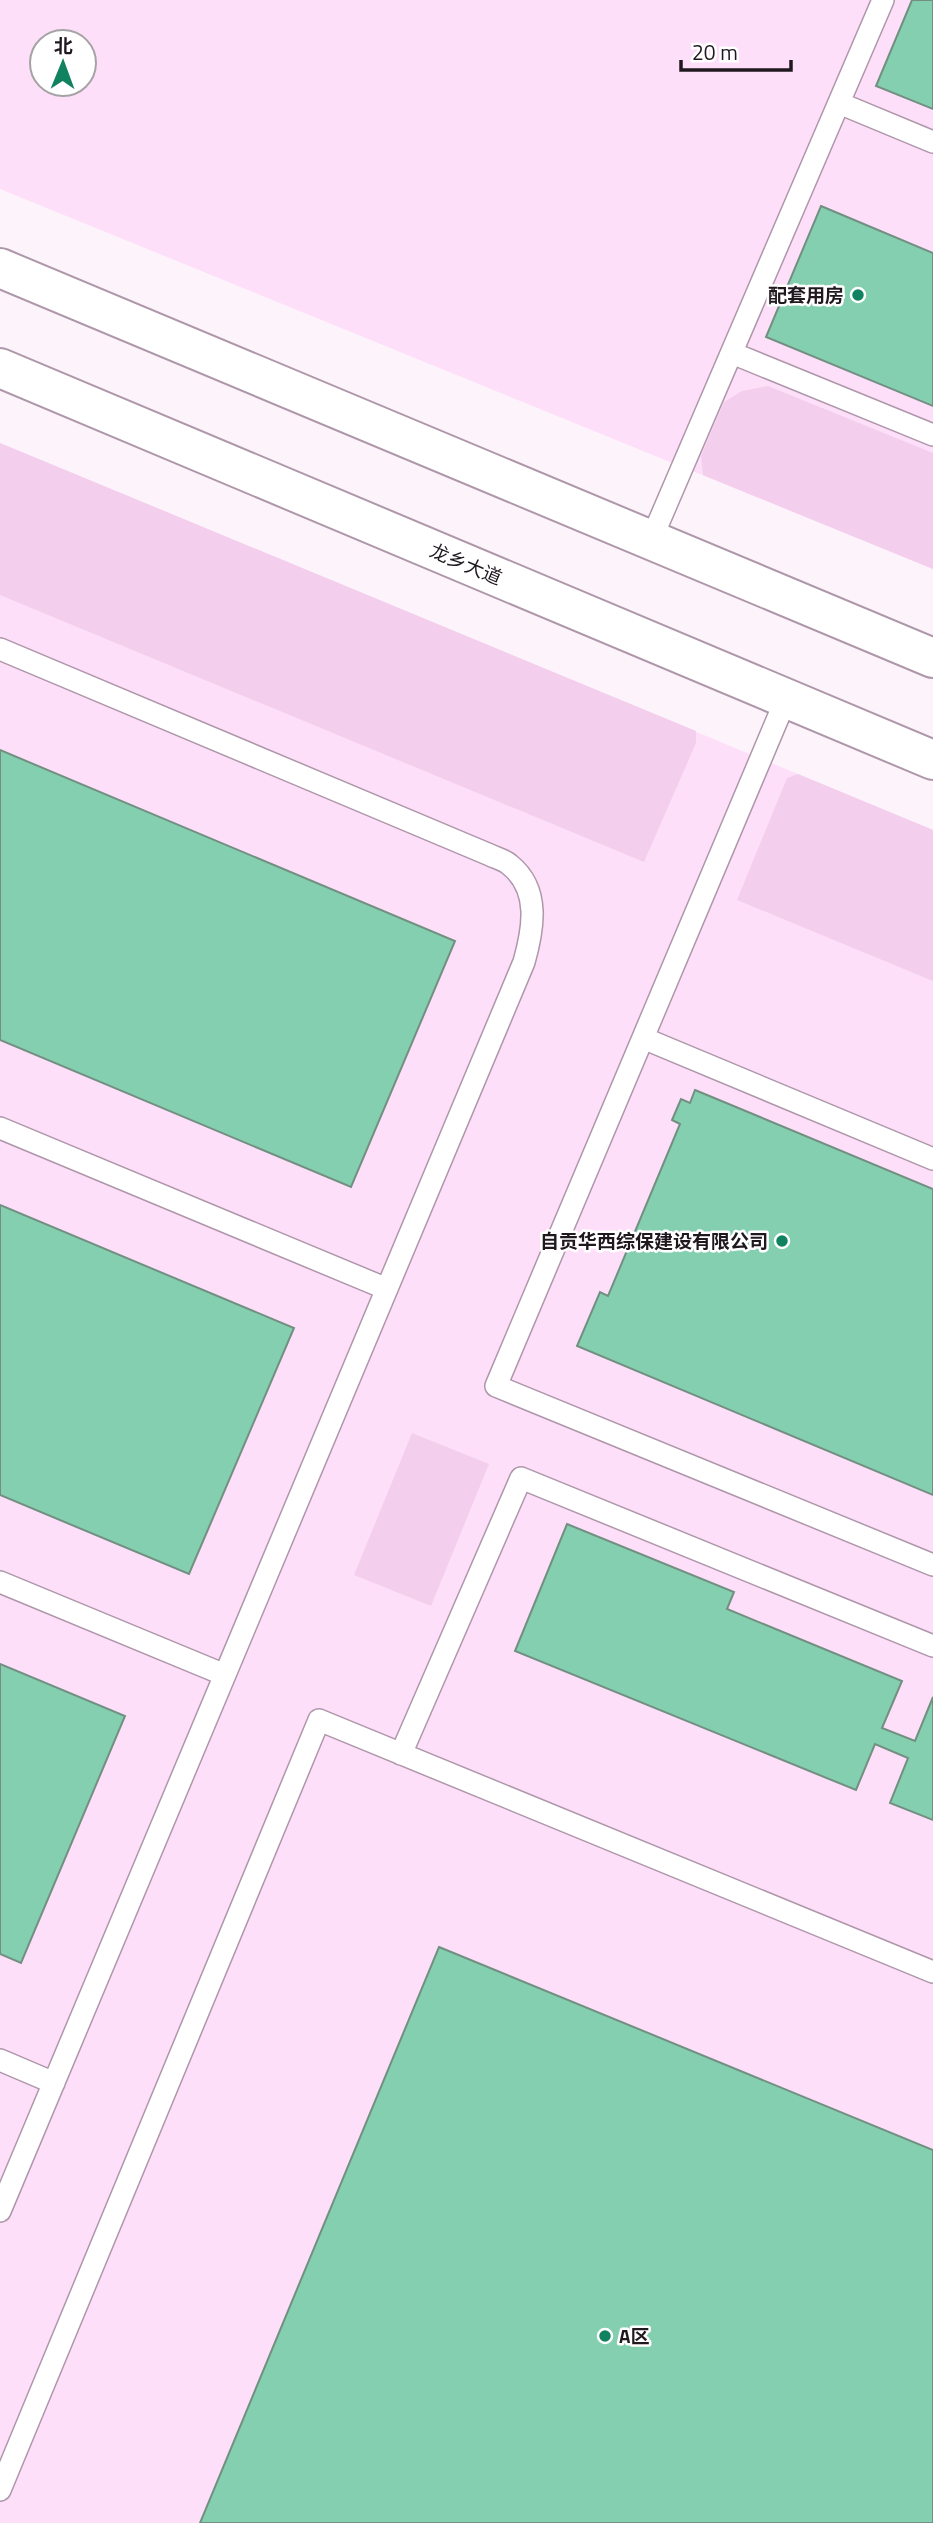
<svg xmlns="http://www.w3.org/2000/svg" width="933" height="2523" font-family="'Titillium Web','Noto Sans SC',sans-serif">
<rect width="100%" height="100%" fill="#fdf3fb"/>
<!-- built -->
<path fill="#fedff9" fill-rule="evenodd" d="M0 0H933V569L0 189ZM42 42H84V84H42Z
M0 443 933 830V2523H0Z"/>
<!-- green -->
<path fill="#f3ceed" d="M768 386 933 453V569L703 475 701 456 724 402 742 391Z
M0 443 696 731V743L644 862 0 595Z
M798 774 933 830V981L737 900 787 778Z
M412 1433 489 1464 431 1606 354 1575Z"/>
<!-- building -->
<path fill="#83cfaf" stroke="#728f82" stroke-width="2" d="M912 0H933V109L876 86Z
M821 206 933 253V406L766 337Z
M0 750 455 941 351 1187 0 1040Z
M695 1090 933 1189V1495L577 1346 600 1292 608 1296 680 1124 672 1120 681 1099 690 1103Z
M0 1205 294 1328 189 1574 0 1495Z
M567 1524 734 1592 727 1609 902 1681 882 1728 915 1741 933 1697V1820L890 1803 908 1758 875 1744 856 1790 515 1651Z
M0 1664 125 1716 21 1963 0 1954Z
M439 1947 933 2150V2523H200Z"/>
<g fill="none" stroke-linecap="round" stroke-linejoin="round">
<defs>
<path id="service" d="M839 103 933 142
M732 353 933 435
M651 540 883 0
M0 649 490 855C496 858 505 860 510 865 541 890 533 930 524 962L0 2211
M786 699 496 1386 933 1565
M643 1038 933 1159
M0 1128 387 1289
M0 1582 225 1675
M401 1754 521 1478 933 1646
M0 2060 54 2083
M0 2490 319 1720 933 1972"/>
<path id="secondary" d="M0 268 933 658
M0 368 933 760"/>
</defs>
<!-- service casing -->
<use href="#service" stroke="#ae97aa" stroke-width="24"/>
<!-- secondary casing -->
<use href="#secondary" stroke="#ae97aa" stroke-width="42"/>
<!-- service -->
<use href="#service" stroke="#fff" stroke-width="21"/>
<!-- secondary -->
<use href="#secondary" stroke="#fff" stroke-width="38"/>
</g>
<!-- markers -->
<g fill="#118260" stroke="#fff" stroke-width="2.5">
<circle cx="858" cy="295" r="7"/>
<circle cx="782" cy="1241" r="7"/>
<circle cx="605" cy="2336" r="7"/>
</g>
<g text-anchor="middle" stroke-width="5" stroke-linejoin="round" paint-order="stroke">
<!-- poi labels -->
<g font-size="19" font-weight="bold" fill="#20181f" stroke="#fff" text-anchor="end">
<text x="844" y="302">配套用房</text>
<text x="768" y="1248">自贡华西综保建设有限公司</text>
<text x="619" y="2343" text-anchor="start">A区</text>
</g>
<!-- street labels -->
<g font-size="19" fill="#20181f" stroke="#fff">
<text transform="translate(466 564) rotate(23)" y="7">龙乡大道</text>
</g>
</g>
<!-- north arrow -->
<g transform="translate(63 63) rotate(1)"><circle r="33" fill="#ffffff" stroke="#a6a3a5" stroke-width="2"/>
<path d="M0-5L12 26L0 18L-12 26Z" fill="#118260"/>
<text y="-10" font-size="19" font-weight="bold" text-anchor="middle" fill="#20181f">北</text>
</g>
<!-- scale -->
<path d="M681 60v10h110v-10" fill="none" stroke="#20181f" stroke-width="3.5"/>
<text x="692" y="60" font-size="21" fill="#20181f" stroke="#ffffff" stroke-width="5" paint-order="stroke">20 m</text>
</svg>
